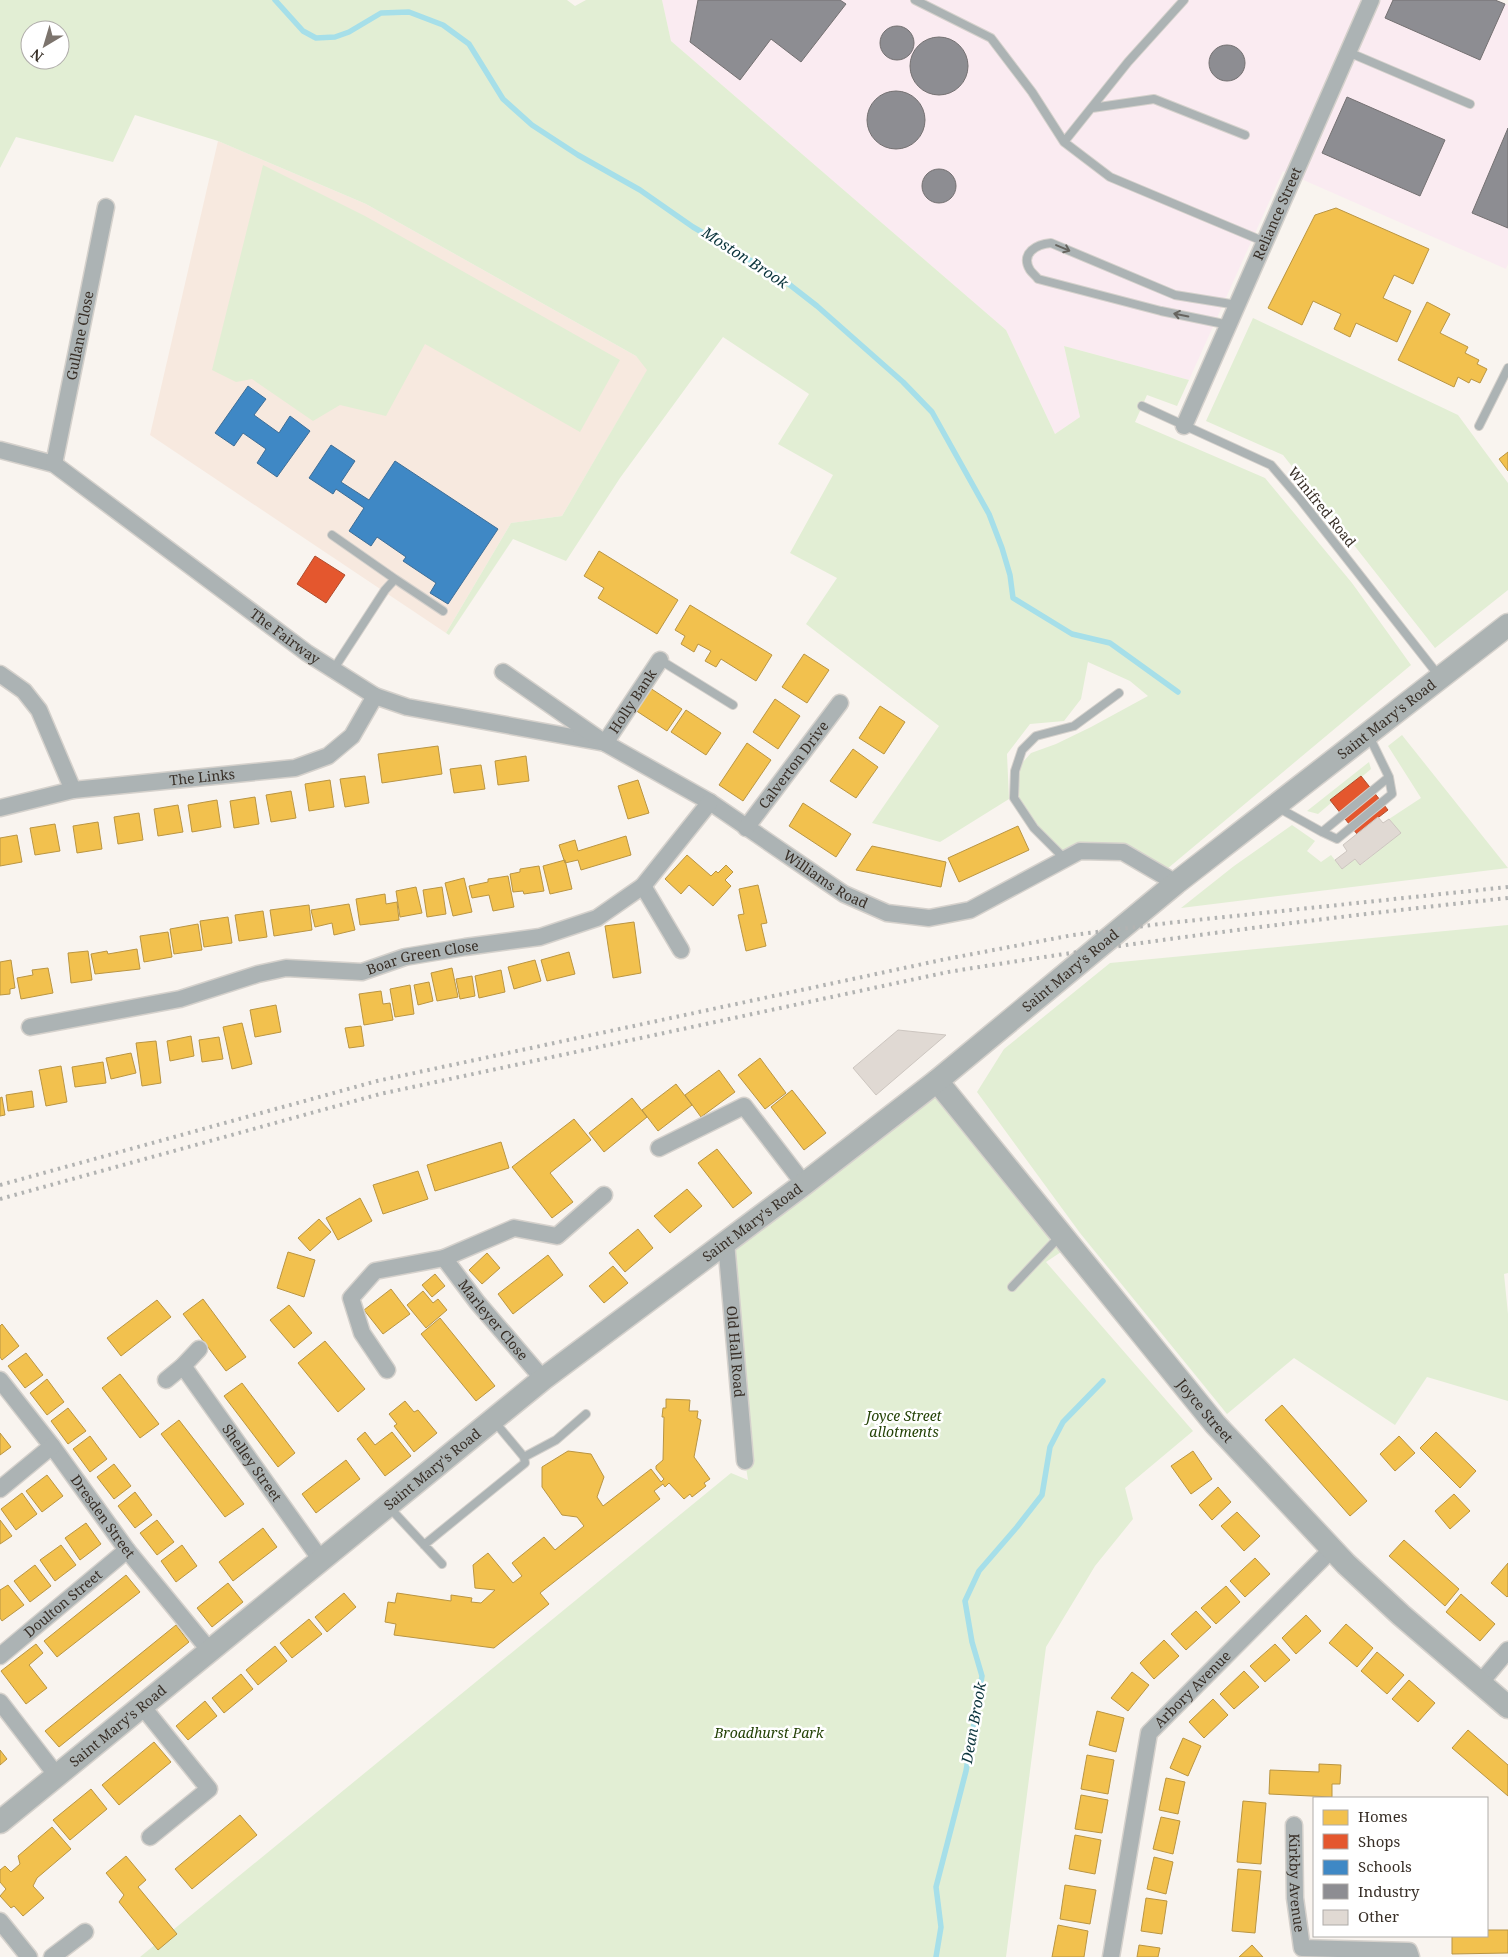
<svg xmlns="http://www.w3.org/2000/svg" width="1508" height="1957" font-family="'Noto Serif',serif">
<rect width="100%" height="100%" fill="#f9f4ef"/>
<!-- industrial -->
<path fill="#faebf1" d="M662 0H1496L1508 5V264L1506 269 1283 171 1189 380 1064 346 1080 417 1055 434 1006 330 671 41Z"/>
<!-- built -->
<path fill="#f7e9df" d="M218 141 366 204 636 356 648 369 562 516 511 523 446 633 150 435Z"/>
<!-- green -->
<path fill="#e2eed4" fill-rule="evenodd" d="M0 0H567L575 6 586 0H662L671 41 1006 330 1055 434 1080 417 1064 346 1189 380 1177 406 1147 395 1135 422 1265 478 1352 583 1411 665 1161 874 1123 852 1065 859 1014 798 1015 771 1031 753 1056 744 1091 727 1148 696 1130 681 1088 662 1081 699 1064 721 1030 724 1007 754 1009 799 940 842 872 823 939 726 806 624 837 578 790 553 833 475 778 444 809 394 723 337 620 478 566 561 513 539 449 635 446 633 511 523 562 516 647 370 636 356 366 204 218 141 135 115 113 162 16 137 0 168ZM30 30H60V60H30Z
M263 165 365 216 620 360 580 432 425 344 386 416 340 405 313 421 252 379 236 382 212 370Z
M1253 318 1458 415 1508 483V590L1435 648 1283 455 1206 421Z
M1402 735 1508 868 1181 908 1234 866 1292 825 1315 841 1307 851 1321 862 1331 855 1342 869 1355 859 1361 865 1400 833 1389 819 1421 798 1388 746Z
M1369 762 1371 769 1318 814 1307 811Z
M1508 925V1273L1504 1274 1508 1314V1401L1427 1377 1395 1425 1294 1358 1227 1414 1080 1233 977 1092 1004 1049 1110 963Z
M937 1081 1070 1246 1046 1262 1193 1431 1125 1488 1133 1519 1095 1566 1046 1647 1006 1957H140L731 1473 748 1480 745 1461 726 1242Z"/>
<!-- homes -->
<path fill="#f2c14e" stroke="#ba9542" d="M1336 208 1429 249 1413 284 1394 275 1383 298 1411 311 1397 342 1356 323 1350 337 1334 329 1341 314 1313 301 1302 325 1268 308 1315 215Z
M1427 302 1450 314 1440 333 1468 347 1465 353 1479 360 1477 364 1487 369 1480 383 1471 379 1469 383 1458 377 1454 387 1398 360Z
M1508 452V471L1499 459Z
M599 551 678 600 657 634 598 598 604 588 584 576Z
M690 605 772 655 756 681 721 659 716 667 705 661 711 651 698 644 694 652 681 644 685 636 675 630Z
M804 654 829 670 807 703 782 687Z
M647 686 682 709 667 731 632 708Z
M775 699 800 716 778 749 753 732Z
M880 706 905 722 884 754 859 738Z
M686 710 721 733 706 755 671 732Z
M747 743 771 760 743 801 719 785Z
M438 746 442 774 382 783 378 754Z
M853 749 878 767 856 798 830 781Z
M526 756 529 781 498 785 495 761Z
M481 765 485 789 454 793 450 769Z
M365 776 369 803 345 807 340 779Z
M330 780 334 807 309 811 305 784Z
M638 780 649 813 628 819 618 786Z
M291 791 296 818 271 822 266 795Z
M255 797 259 824 234 828 230 801Z
M217 800 221 827 192 832 188 805Z
M803 803 851 834 836 857 789 826Z
M178 805 183 832 158 836 154 809Z
M139 813 143 840 118 844 114 817Z
M98 822 102 849 77 853 73 826Z
M55 824 60 851 35 855 30 828Z
M1018 826 1029 850 959 882 948 858Z
M17 835 22 862 0 866V838Z
M626 836 631 855 581 870 578 860 565 863 559 845 575 840 578 851Z
M872 846 946 862 941 887 856 870Z
M687 855 711 876 716 871 718 873 726 865 733 872 725 880 731 886 713 906 689 885 681 894 665 879Z
M565 860 572 889 550 894 543 866Z
M539 866 544 891 524 894 523 891 513 892 510 874 520 872V869Z
M508 876 514 907 493 911 489 895 472 898 469 886 488 882V879Z
M464 878 472 912 453 916 445 883Z
M758 885 767 923 761 924 766 946 746 951 738 915 744 914 739 889Z
M416 887 422 913 400 917 396 891Z
M442 887 446 914 427 917 423 890Z
M385 894 386 904 397 902 399 920 360 925 356 899Z
M349 904 355 930 334 935 332 923 315 927 311 910Z
M309 905 312 930 274 936 270 910Z
M263 911 267 937 239 941 235 915Z
M228 917 232 943 204 947 200 921Z
M634 922 641 973 613 978 605 926Z
M198 924 202 950 174 954 170 929Z
M168 932 172 957 144 962 140 936Z
M137 949 140 969 95 974 91 954 107 951 108 954Z
M88 951 92 980 71 983 68 953Z
M569 952 575 974 547 981 541 960Z
M11 960 15 988 10 989V994L0 995V962Z
M535 960 541 981 514 989 508 967Z
M48 968 53 993 21 999 17 978 33 975 32 970Z
M452 968 458 997 437 1001 431 973Z
M501 970 505 992 479 998 475 976Z
M472 976 475 996 460 999 456 979Z
M429 982 433 1001 418 1005 414 985Z
M410 985 414 1014 395 1017 390 989Z
M381 991 383 1004 390 1003 393 1020 364 1025 359 994Z
M276 1005 281 1032 255 1037 250 1010Z
M242 1023 252 1064 232 1069 223 1027Z
M361 1026 364 1046 349 1048 345 1028Z
M191 1036 194 1056 170 1061 167 1041Z
M219 1037 223 1059 202 1062 199 1040Z
M156 1041 161 1083 142 1086 136 1043Z
M131 1053 136 1073 111 1079 106 1058Z
M760 1058 786 1093 765 1109 738 1075Z
M103 1062 106 1083 75 1087 72 1067Z
M61 1066 67 1102 46 1106 39 1070Z
M719 1070 735 1092 701 1117 685 1095Z
M676 1084 692 1105 658 1131 642 1110Z
M792 1090 826 1133 804 1150 771 1107Z
M32 1091 34 1107 8 1111 6 1095Z
M2 1097 5 1115 0 1116V1098Z
M632 1098 647 1117 604 1152 589 1133Z
M574 1119 591 1140 550 1173 573 1202 552 1218 512 1167Z
M501 1142 509 1168 435 1191 427 1165Z
M717 1149 752 1193 733 1208 698 1163Z
M418 1171 428 1199 383 1214 373 1185Z
M687 1189 702 1206 670 1233 654 1216Z
M360 1198 372 1221 338 1240 326 1218Z
M319 1219 331 1232 310 1251 298 1238Z
M638 1229 653 1248 625 1272 609 1253Z
M288 1252 315 1260 304 1297 277 1288Z
M487 1253 500 1268 482 1284 469 1270Z
M548 1255 563 1275 513 1314 498 1294Z
M613 1266 628 1283 604 1303 589 1286Z
M435 1274 445 1286 432 1297 422 1285Z
M391 1289 410 1314 383 1334 364 1310Z
M423 1291 433 1303 438 1299 447 1310 426 1328 407 1305Z
M203 1299 246 1357 226 1371 183 1314Z
M157 1300 171 1317 121 1356 107 1338Z
M289 1305 312 1333 294 1348 270 1320Z
M440 1318 495 1386 476 1401 421 1334Z
M2 1324 19 1346 2 1360 0 1357V1326Z
M325 1341 365 1389 338 1412 298 1363Z
M26 1353 43 1375 25 1388 8 1366Z
M120 1374 159 1424 140 1438 102 1388Z
M47 1379 64 1402 47 1415 30 1393Z
M242 1383 295 1453 278 1467 224 1396Z
M666 1399 690 1400 689 1411H698L697 1418 701 1420 694 1457 710 1479 704 1483 706 1486 692 1497 690 1494 684 1499 669 1483 665 1487 663 1484 654 1491 660 1499 540 1593 549 1604 494 1648 394 1635 396 1624 385 1622 388 1602 395 1603 397 1593 451 1601V1595L472 1598 471 1602 481 1603 495 1590 475 1588 473 1565 488 1553 513 1583 522 1576 512 1563 544 1537 555 1550 584 1526 577 1517 562 1515 542 1487V1467L568 1451 591 1454 604 1477 597 1497 603 1506 651 1469 661 1482 664 1479 656 1469V1466L663 1460 664 1417H662L663 1408H666Z
M405 1401 414 1412 418 1410 437 1433 414 1452 394 1426 397 1424 389 1414Z
M1282 1405 1367 1501 1350 1516 1265 1420Z
M68 1408 86 1431 68 1444 51 1421Z
M179 1420 244 1504 225 1517 161 1434Z
M365 1432 375 1445 392 1432 411 1456 385 1476 357 1439Z
M1436 1432 1476 1471 1460 1488 1420 1448Z
M0 1433 11 1447 0 1455Z
M90 1436 107 1459 90 1472 73 1449Z
M1399 1436 1415 1453 1395 1471 1380 1454Z
M1193 1451 1212 1479 1191 1494 1171 1466Z
M346 1460 360 1479 316 1513 302 1494Z
M114 1464 131 1486 114 1499 97 1477Z
M47 1475 63 1496 42 1512 26 1491Z
M1218 1487 1231 1502 1212 1520 1199 1505Z
M135 1492 152 1515 135 1528 118 1506Z
M22 1493 37 1514 16 1530 1 1509Z
M1454 1494 1470 1511 1450 1529 1435 1511Z
M1237 1512 1260 1536 1244 1551 1221 1526Z
M0 1520 12 1536 0 1544Z
M157 1520 174 1542 157 1555 140 1533Z
M86 1523 101 1544 80 1560 65 1538Z
M263 1528 277 1547 233 1581 219 1562Z
M1404 1540 1459 1589 1445 1606 1389 1556Z
M61 1545 76 1565 55 1581 40 1560Z
M182 1545 197 1566 176 1582 161 1561Z
M1255 1558 1270 1574 1245 1597 1230 1581Z
M1508 1563V1596L1507 1597 1491 1583Z
M35 1565 51 1586 30 1602 14 1581Z
M126 1575 140 1592 57 1657 44 1641Z
M228 1583 243 1602 212 1627 197 1608Z
M8 1585 24 1605 2 1621 0 1618V1590Z
M1226 1586 1240 1602 1216 1624 1201 1608Z
M344 1593 356 1607 327 1632 315 1617Z
M1461 1594 1495 1624 1480 1641 1446 1612Z
M1196 1611 1211 1627 1186 1650 1171 1634Z
M1306 1615 1321 1631 1296 1654 1282 1638Z
M309 1619 322 1634 292 1658 280 1643Z
M1346 1624 1373 1648 1357 1667 1329 1643Z
M176 1625 189 1642 59 1747 45 1731Z
M1164 1640 1179 1656 1154 1679 1140 1663Z
M36 1644 43 1653 29 1665 47 1688 26 1704 1 1671Z
M1275 1644 1290 1660 1265 1682 1250 1666Z
M275 1646 287 1661 258 1685 246 1670Z
M1377 1652 1404 1675 1387 1694 1361 1671Z
M1244 1671 1259 1687 1234 1709 1220 1694Z
M1132 1672 1149 1685 1128 1711 1111 1698Z
M241 1674 253 1689 224 1713 212 1698Z
M1409 1680 1435 1703 1418 1722 1392 1699Z
M1213 1699 1228 1715 1204 1738 1189 1722Z
M205 1701 217 1716 188 1740 176 1726Z
M1097 1711 1124 1718 1116 1752 1089 1745Z
M1468 1730 1508 1765V1796L1452 1748Z
M1183 1738 1201 1746 1188 1776 1170 1768Z
M154 1742 171 1762 119 1805 102 1785Z
M0 1750 7 1759 0 1765Z
M1087 1755 1114 1760 1108 1794 1081 1789Z
M1319 1764 1341 1765 1340 1784H1332V1797L1269 1794 1270 1770 1319 1772Z
M1166 1778 1185 1782 1178 1814 1159 1810Z
M91 1789 107 1809 70 1840 53 1820Z
M1081 1795 1108 1800 1102 1833 1075 1829Z
M1243 1801 1266 1803 1261 1864 1237 1862Z
M240 1815 257 1835 192 1889 175 1869Z
M1161 1817 1180 1821 1173 1854 1153 1849Z
M52 1827 71 1849 37 1878 33 1886 44 1898 23 1916 14 1906 11 1908 0 1896 6 1889 0 1882V1870L5 1866 11 1872 20 1864 18 1856Z
M1075 1835 1101 1840 1095 1874 1069 1869Z
M126 1856 146 1880 138 1887 177 1934 158 1950 119 1902 124 1895 106 1873Z
M1154 1857 1173 1862 1166 1894 1147 1889Z
M1238 1869 1261 1871 1255 1933 1232 1931Z
M1065 1885 1096 1890 1090 1924 1060 1919Z
M1146 1898 1167 1901 1162 1934 1141 1931Z
M1058 1925 1088 1931 1084 1957H1052Z
M1487 1930H1508V1953L1452 1954V1936H1487Z
M1139 1945 1160 1948 1158 1957H1137Z
M1252 1945 1263 1957H1239Z"/>
<!-- shops -->
<path fill="#e4572e" stroke="#b04b2c" d="M315 556 345 575 326 603 297 584Z
M1361 776 1388 810 1357 834 1330 800Z"/>
<!-- schools -->
<path fill="#3f88c5" stroke="#3d6d96" d="M248 386 266 399 254 415 279 433 290 416 310 431 277 477 257 463 266 449 243 433 234 446 215 433Z
M331 445 355 461 341 482 369 500 395 461 498 529 448 604 430 593 436 583 403 561 406 557 377 537 371 546 349 531 364 508 336 489 333 494 309 478Z"/>
<!-- industry -->
<path fill="#8d8d92" stroke="#747172" d="M698 0H840L846 4 801 62 771 39 740 80 690 42Z
M1393 0H1495L1505 4 1480 60 1385 18Z
M880 43a17 17 0 1 1 34 0a17 17 0 1 1-34 0Z
M910 66a29 29 0 1 1 58 0a29 29 0 1 1-58 0Z
M1209 63a18 18 0 1 1 36 0a18 18 0 1 1-36 0Z
M867 120a29 29 0 1 1 58 0a29 29 0 1 1-58 0Z
M1347 97 1445 140 1420 196 1322 153Z
M1508 128V228L1472 213Z
M922 186a17 17 0 1 1 34 0a17 17 0 1 1-34 0Z"/>
<g fill="none" stroke-linecap="round" stroke-linejoin="round">
<!-- stream -->
<path stroke="#a6dfe9" stroke-width="5.5" d="M275 0 303 31 316 38 335 37 349 32 381 13 409 12 443 25 469 44 503 99 532 125 578 155 640 190 693 227 781 278 817 306 903 382 932 412 989 514 1002 548 1010 575 1013 598 1072 634 1110 643 1178 692
M936 1957 941 1927 936 1887 966 1771 982 1676 972 1642 965 1601 979 1571 1017 1527 1042 1495 1050 1447 1063 1422 1103 1381"/>
</g>
<!-- building -->
<path fill="#e0d9d3" stroke="#cdc6c0" d="M1378 817 1383 823 1389 819 1401 833 1360 865 1355 859 1342 869 1335 860 1347 851 1343 845Z
M898 1030 946 1035 876 1095 853 1068Z"/>
<g fill="none" stroke-linecap="round" stroke-linejoin="round">
<defs>
<path id="lane" d="M915 0 991 38 1032 92 1064 142 1128 62 1184 0
M1348 52 1470 104
M1092 108 1154 99 1245 135
M1064 142 1110 177 1265 242
M1229 325 1161 311 1038 279C1036 276 1032 273 1030 270 1020 253 1037 244 1051 243L1175 295 1237 305
M1142 406 1271 465 1300 499 1439 676
M1479 426 1508 368
M332 535 395 579
M660 660 733 705
M333 670 385 590 395 579 443 611
M1277 807 1322 832 1389 777 1369 736
M1322 832 1337 839 1392 794 1389 777
M1065 859 1034 828 1014 798 1015 771 1022 750 1036 736 1074 726 1119 693
M1012 1287 1060 1236
M524 1457 556 1440 586 1414
M389 1507 442 1564
M424 1545 525 1463 524 1457 494 1421"/>
<g id="street">
<path id="s1" d="M1184 426 1371 0"/>
<path id="s2" d="M0 450 54 464 307 653 375 696 407 707 600 742"/>
<path id="s3" d="M54 464 106 207"/>
<path id="s4" d="M503 672 605 743 710 802 844 894 887 913 929 918 970 910 1080 851 1123 852 1176 883"/>
<path d="M0 674 24 691 39 710 73 790"/>
<path id="s5" d="M605 743 660 660"/>
<path id="s6" d="M0 808 73 790 295 768 328 756 352 736 375 696"/>
<path id="s7" d="M746 828 840 703"/>
<path d="M643 886 681 950"/>
<path id="s8" d="M30 1027 180 999 258 974 286 968 362 972 405 957 465 947 540 937 597 918 643 886 710 802"/>
<path d="M659 1148 744 1106 804 1184"/>
<path id="s9" d="M726 1242 745 1461"/>
<path id="s10" d="M444 1258 477 1302 543 1379"/>
<path id="s11" d="M183 1366 321 1560"/>
<path d="M387 1370 362 1333 351 1298 375 1271 444 1258 514 1228 557 1236 604 1195"/>
<path id="s12" d="M0 1380 52 1446 127 1550 210 1651"/>
<path d="M166 1380 183 1366 199 1349"/>
<path d="M0 1489 52 1446"/>
<path id="s13" d="M0 1656 127 1550"/>
<path d="M1481 1682 1508 1650"/>
<path d="M0 1702 57 1776"/>
<path d="M142 1706 209 1789 150 1837"/>
<path id="s14" d="M1294 1825 1295 1898 1302 1948 1409 1951 1411 1957"/>
<path d="M0 1921 29 1957"/>
<path d="M52 1957 85 1932"/>
<path id="s15" d="M1111 1957 1149 1733 1332 1549"/>
</g>
<g id="secondary">
<path id="s16" d="M937 1081 1215 1424 1346 1564 1401 1615 1508 1707"/>
<path id="s17" d="M0 1822 543 1379 804 1184 937 1081 1176 883 1508 625"/>
</g>
</defs>
<!-- lane casing -->
<use href="#lane" stroke="#d5d1cc" stroke-width="10"/>
<!-- street casing -->
<use href="#street" stroke="#d5d1cc" stroke-width="19"/>
<!-- secondary casing -->
<use href="#secondary" stroke="#d5d1cc" stroke-width="25"/>
<!-- lane -->
<use href="#lane" stroke="#acb3b4" stroke-width="8"/>
<!-- street -->
<use href="#street" stroke="#acb3b4" stroke-width="16"/>
<!-- secondary -->
<use href="#secondary" stroke="#acb3b3" stroke-width="22"/>
<!-- rail -->
<path stroke="#b2b3b2" stroke-width="4" stroke-dasharray="2.5 5" stroke-linecap="butt" d="M0 1185 377 1081 946 959 1073 935 1168 923 1508 887
M0 1199 380 1094 948 972C1134 942 1321 918 1508 898"/>
</g>
<!-- one-way arrows -->
<defs><path id="oneway-shaft" d="M-6 0H5M1.5-3L5.5 0L1.5 3" fill="none" stroke-width="1.6" stroke-linecap="round" stroke-linejoin="round" transform="scale(1.25)"/></defs>
<g stroke="#66645f">
<use href="#oneway-shaft" transform="translate(1063 248) rotate(23)"/>
<use href="#oneway-shaft" transform="translate(1181 315) rotate(-168)"/>
</g>
<g text-anchor="middle" stroke-width="5" stroke-linejoin="round" paint-order="stroke">
<!-- street labels -->
<g font-size="14" fill="#382f27" stroke="#fff">
<text dy="5" stroke="none"><textPath href="#s1" startOffset="232">Reliance Street</textPath></text>
<text dy="5" stroke="none"><textPath href="#s3" startOffset="131">Gullane Close</textPath></text>
<text transform="translate(1322 507) rotate(51)" y="5">Winifred Road</text>
<text dy="5" stroke="none"><textPath href="#s2" startOffset="344">The Fairway</textPath></text>
<text dy="5" stroke="none"><textPath href="#s5" startOffset="50">Holly Bank</textPath></text>
<text dy="5" stroke="none"><textPath href="#s17" startOffset="1772">Saint Mary's Road</textPath></text>
<text dy="5" stroke="none"><textPath href="#s7" startOffset="79">Calverton Drive</textPath></text>
<text dy="5" stroke="none"><textPath href="#s6" startOffset="205">The Links</textPath></text>
<text dy="5" stroke="none"><textPath href="#s4" startOffset="384">Williams Road</textPath></text>
<text dy="5" stroke="none"><textPath href="#s8" startOffset="402">Boar Green Close</textPath></text>
<text dy="5" stroke="none"><textPath href="#s17" startOffset="1368">Saint Mary's Road</textPath></text>
<text dy="5" stroke="none"><textPath href="#s17" startOffset="962">Saint Mary's Road</textPath></text>
<text dy="5" stroke="none"><textPath href="#s10" startOffset="79">Marleyer Close</textPath></text>
<text dy="5" stroke="none"><textPath href="#s9" startOffset="110">Old Hall Road</textPath></text>
<text dy="5" stroke="none"><textPath href="#s16" startOffset="425">Joyce Street</textPath></text>
<text dy="5" stroke="none"><textPath href="#s11" startOffset="119">Shelley Street</textPath></text>
<text dy="5" stroke="none"><textPath href="#s17" startOffset="558">Saint Mary's Road</textPath></text>
<text dy="5" stroke="none"><textPath href="#s12" startOffset="171">Dresden Street</textPath></text>
<text dy="5" stroke="none"><textPath href="#s13" startOffset="82">Doulton Street</textPath></text>
<text dy="5" stroke="none"><textPath href="#s15" startOffset="289">Arbory Avenue</textPath></text>
<text dy="5" stroke="none"><textPath href="#s17" startOffset="152">Saint Mary's Road</textPath></text>
<text dy="5" stroke="none"><textPath href="#s14" startOffset="58">Kirkby Avenue</textPath></text>
</g>
<!-- park labels -->
<g font-size="14" font-style="italic" fill="#244206" stroke="#fff">
<text x="904" y="1421">Joyce Street<tspan x="904" dy="16">allotments</tspan></text>
<text x="769" y="1738">Broadhurst Park</text>
</g>
<!-- water labels -->
<g font-size="15" font-style="italic" fill="#0b343c" stroke="#fff">
<text transform="translate(745 258) rotate(33)" y="5">Moston Brook</text>
<text transform="translate(974 1723) rotate(-80)" y="5">Dean Brook</text>
</g>
</g>
<!-- legend -->
<rect x="1313" y="1797" width="175" height="140" fill="#ffffff" stroke="#afaca9"/>
<rect x="1323" y="1810" width="25" height="15" fill="#f2c14e" stroke="#afaca9"/>
<text x="1358" y="1822" font-size="15" fill="#382f27">Homes</text>
<rect x="1323" y="1834" width="25" height="15" fill="#e4572e" stroke="#afaca9"/>
<text x="1358" y="1847" font-size="15" fill="#382f27">Shops</text>
<rect x="1323" y="1860" width="25" height="15" fill="#3f88c5" stroke="#afaca9"/>
<text x="1358" y="1872" font-size="15" fill="#382f27">Schools</text>
<rect x="1323" y="1884" width="25" height="15" fill="#8d8d92" stroke="#afaca9"/>
<text x="1358" y="1897" font-size="15" fill="#382f27">Industry</text>
<rect x="1323" y="1910" width="25" height="15" fill="#e0d9d3" stroke="#afaca9"/>
<text x="1358" y="1922" font-size="15" fill="#382f27">Other</text>
<!-- north arrow -->
<g transform="translate(45 45) rotate(218)"><circle r="24" fill="#ffffff" stroke="#afaca9"/>
<path d="M0-4L9 19L0 12L-9 19Z" fill="#7c746d"/>
<text y="-8" font-size="14" font-weight="bold" text-anchor="middle" fill="#382f27">N</text>
</g>
</svg>
